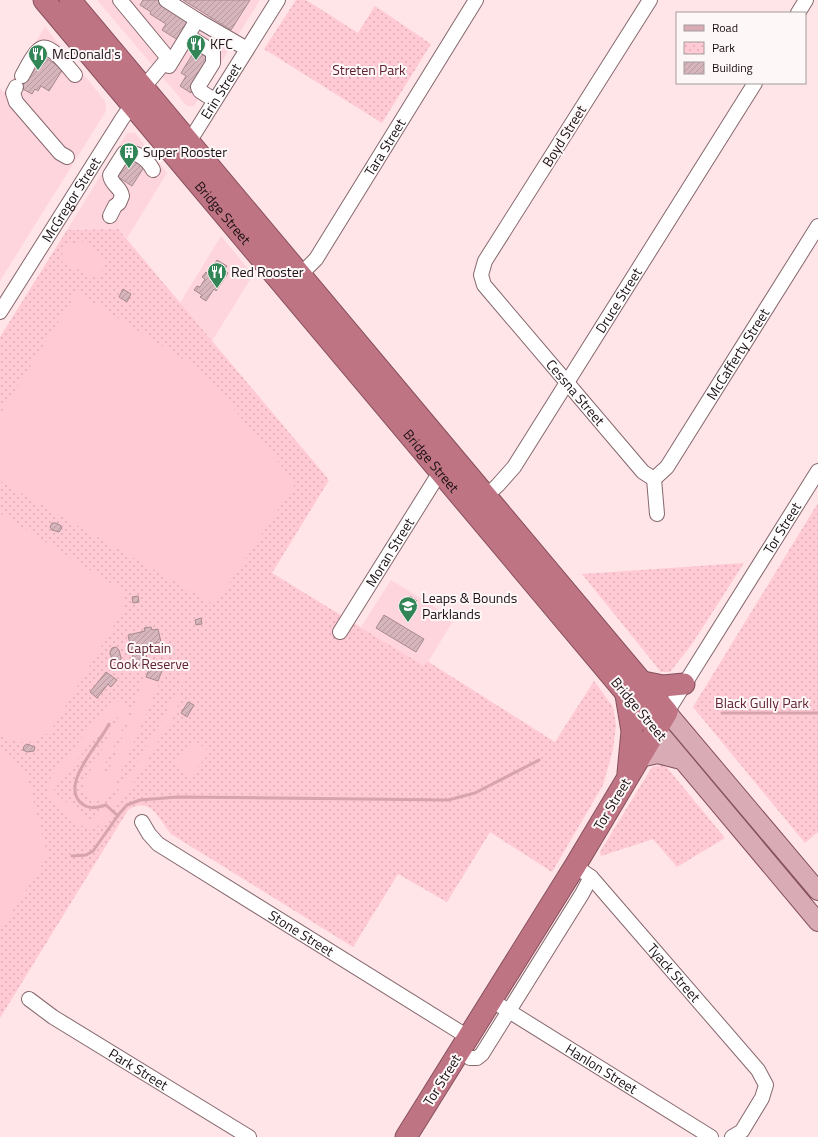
<svg xmlns="http://www.w3.org/2000/svg" width="818" height="1137" font-family="'Titillium Web',sans-serif">
<defs>
<pattern id="park-dots" width="8" height="8" patternUnits="userSpaceOnUse"><rect width="8" height="8" fill="#ffcad3"/><path d="M2 2h.1M6 6h.1" fill="none" stroke="#daacb4" stroke-width="1.8" stroke-linecap="round"/></pattern>
<pattern id="building-hatch" width="6" height="6" patternUnits="userSpaceOnUse"><rect width="6" height="6" fill="#d6b6bc"/><path d="M-1 1l2-2M0 6l6-6M5 7l2-2" fill="none" stroke="#b79ba1"/></pattern>
</defs>
<rect width="100%" height="100%" fill="#ffe4e8"/>
<!-- built -->
<path fill="#ffd5dd" d="M97 0H260L194 106H187Z
M45 27 105 101 106 111 0 281V88L4 93Z
M127 133H135L167 173 127 238 117 229 67 230Z
M221 236 253 275 212 341 180 303Z
M391 580 454 619 425 667 361 627Z"/>
<!-- park -->
<path fill="url(#park-dots)" d="M296 0H306L358 33 375 6 431 44 382 123 264 49Z
M118 229 329 480 272 573 424 666 427 661 555 742 594 681 613 707 616 725 613 750 603 785 552 872 490 832 447 902 398 874 353 947 171 834C159 819 150 795 128 810L0 1018V337L67 230Z
M818 503V832L805 843 693 707Z
M744 563 692 644 670 672H661L582 574Z
M664 764 725 838 677 867 653 839 601 856 600 852 652 767Z"/>
<!-- garden -->
<path fill="#ffcad3" fill-rule="evenodd" d="M80 240 107 261 98 279 60 261V257L69 244H75Z
M77 292 202 371 296 483 215 605 0 481V414Z
M0 513 117 587C124 593 126 600 124 609L52 729C35 746 20 745 0 736Z
M180 660 183 679 178 705 172 722 156 745 143 770 104 823 94 828 82 826 50 800 47 793 48 781 109 703 115 701C124 702 129 709 128 718L103 768V771L108 772 135 706 134 704 149 668ZM178 668C181 677 180 694 173 702 172 704 170 705 168 706L164 718 149 740 136 765 109 803 91 820H89L59 796 54 791 55 787 103 728 107 731 111 724V718L117 713 118 718 97 759 83 782C84 807 116 805 116 783L146 715 164 671Z
M194 739 210 753 188 778 172 763Z
M0 747 16 760 28 779 48 856 0 931Z"/>
<g fill="none" stroke-linecap="round" stroke-linejoin="round">
<!-- stream -->
<path stroke="#d7a3ad" stroke-width="3" d="M722 713H818
M109 724C100 743 61 783 80 802 88 810 96 808 106 805L118 816
M72 856 86 855 93 851 119 814 127 805 140 800 177 797 448 800 475 793 539 760"/>
</g>
<!-- building -->
<path fill="url(#building-hatch)" stroke="#a88a8f" d="M143 0H168L193 15 178 40 162 30 166 24 150 14 151 12 140 5Z
M183 0H250L231 30Z
M195 50 212 60 191 93 180 86 186 76 181 73Z
M38 53 63 69 49 91 41 86 38 91 35 89 32 94 21 88 12 84 19 74Z
M136 155 146 164 132 186 112 173 122 159Z
M217 260 227 266 224 270 228 273 216 291 214 289 206 301 200 297 202 295 194 290 197 286 200 287 205 279 202 277 206 272 208 274Z
M123 289 131 294 127 302 119 297Z
M52 523H56L60 525 62 528 59 532 52 530 50 527Z
M138 596 139 602 133 603 132 597Z
M410 596 417 601 413 607 406 603Z
M384 615 424 639 416 652 376 628Z
M201 618 202 624 196 625 195 620Z
M151 627 152 630 158 629 161 642 155 643V646L148 648V644L144 645 148 664 135 666 128 635 145 631 144 628Z
M116 647 119 650 121 658 119 662 115 663 112 660 110 652 112 648Z
M150 667 162 671 158 681 146 677Z
M106 672 117 680 111 687 108 684 97 698 90 692Z
M188 702 194 705 187 717 181 713Z
M27 744 35 747 34 751 27 752 23 750 24 746Z"/>
<g fill="none" stroke-linecap="round" stroke-linejoin="round">
<defs>
<g id="minor">
<path d="M120 0 168 58 174 57"/>
<path d="M166 0 197 20"/>
<path id="s1" d="M650 0 485 261 481 275 484 285 643 472 654 479"/>
<path d="M798 13 806 0"/>
<path d="M188 36 213 52V63L198 87 200 91 214 100"/>
<path d="M169 66 197 20 247 49"/>
<path d="M22 76C26 69 35 50 42 48 51 44 69 68 75 75"/>
<path d="M16 87 13 93 16 102 60 153 67 157"/>
<path id="s2" d="M189 142 278 0"/>
<path d="M110 216 115 206 119 203 122 196C121 187 111 185 110 175L124 153C136 150 148 160 153 170"/>
<path id="s3" d="M295 280 316 259 476 0"/>
<path id="s4" d="M0 312 122 119 144 87 168 58"/>
<path id="s5" d="M654 479 667 467 818 226"/>
<path d="M654 479 657 514"/>
<path id="s6" d="M481 501 498 485 514 467 755 83"/>
<path id="s7" d="M340 632 440 472"/>
<path id="s8" d="M667 712 818 471"/>
<path id="s9" d="M142 822 149 834 158 844 468 1037"/>
<path id="s10" d="M575 866 591 877 758 1070 766 1085 762 1098 742 1131 732 1137"/>
<path id="s11" d="M29 999 53 1017 249 1137"/>
<path id="s12" d="M491 1000 711 1137"/>
<path d="M460 1051 470 1058H477L482 1054 582 894 591 877"/>
</g>
<path id="major" d="M667 712 818 891
M657 730 818 922
M640 758 658 754 681 760"/>
<g id="highway">
<path id="s13" d="M44 0 657 730"/>
<path d="M70 0 667 712 575 866 406 1137"/>
<path d="M643 682 663 686 684 684"/>
<path d="M626 695 632 731 628 773"/>
</g>
</defs>
<!-- minor casing -->
<use href="#minor" stroke="#85686d" stroke-width="16"/>
<!-- major casing -->
<use href="#major" stroke="#86515c" stroke-width="20"/>
<!-- highway casing -->
<use href="#highway" stroke="#86515c" stroke-width="23"/>
<!-- minor -->
<use href="#minor" stroke="#fff" stroke-width="14"/>
<!-- major -->
<use href="#major" stroke="#d9acb5" stroke-width="18"/>
<!-- highway -->
<use href="#highway" stroke="#bf7484" stroke-width="21"/>
</g>
<!-- icons -->
<defs>
<symbol id="restaurant-pin" viewBox="-11 -11 22 30"><path d="M0 17L-7.5 6A9.5 9.5 0 1 1 7.5 6Z" fill="#318557" stroke="#fef7f8"/><path d="M-5-6h1v4h1v-4h1v4h1v-4h1v5L-1.5 .5V6h-2V.5L-5-1ZM5-6V6H3V1.5H1.5Q1.5-4 5-6Z" fill="#fff"/></symbol>
<symbol id="building-pin" viewBox="-11 -11 22 30"><path d="M0 17L-7.5 6A9.5 9.5 0 1 1 7.5 6Z" fill="#318557" stroke="#fef7f8"/><path d="M-4-6H4V6H1V3H-1V6H-4ZM-2.5-4.3h1.7v1.8h-1.7ZM.8-4.3h1.7v1.8H.8ZM-2.5-1h1.7V.8h-1.7ZM.8-1h1.7V.8H.8Z" fill="#fff"/></symbol>
<symbol id="school-pin" viewBox="-11 -11 22 30"><path d="M0 17L-7.5 6A9.5 9.5 0 1 1 7.5 6Z" fill="#318557" stroke="#fef7f8"/><path d="M0-5L7-2L0 1L-7-2ZM-4 1L0 2.5L4 1V4Q0 6-4 4Z" fill="#fff"/></symbol>
</defs>
<g fill-rule="evenodd">
<use href="#restaurant-pin" x="185" y="33" width="22" height="30"/>
<use href="#restaurant-pin" x="27" y="43" width="22" height="30"/>
<use href="#building-pin" x="118" y="141" width="22" height="30"/>
<use href="#restaurant-pin" x="206" y="261" width="22" height="30"/>
<use href="#school-pin" x="397" y="595" width="22" height="30"/>
</g>
<g text-anchor="middle" stroke-width="4" stroke-linejoin="round" paint-order="stroke">
<!-- poi labels -->
<g font-size="14" fill="#1b1013" stroke="#fef7f8" text-anchor="start">
<text x="210" y="49">KFC</text>
<text x="52" y="59">McDonald's</text>
<text x="143" y="157">Super Rooster</text>
<text x="231" y="277">Red Rooster</text>
<text x="422" y="603">Leaps &amp; Bounds<tspan x="422" dy="16">Parklands</tspan></text>
</g>
<!-- park labels -->
<g font-size="14" fill="#602233" stroke="#fef7f8">
<text x="369" y="75">Streten Park</text>
<text x="149" y="653">Captain<tspan x="149" dy="16">Cook Reserve</tspan></text>
<text x="762" y="708">Black Gully Park</text>
</g>
<!-- street labels -->
<g font-size="14" fill="#1b1013" stroke="#fef7f8">
<text dy="5" stroke="none"><textPath href="#s2" startOffset="60">Erin Street</textPath></text>
<text transform="translate(564 136) rotate(-58)" y="5">Boyd Street</text>
<text dy="5" stroke="none"><textPath href="#s3" startOffset="161">Tara Street</textPath></text>
<text dy="5" stroke="none"><textPath href="#s4" startOffset="133">McGregor Street</textPath></text>
<text dy="5" stroke="none"><textPath href="#s13" startOffset="278">Bridge Street</textPath></text>
<text dy="5" stroke="none"><textPath href="#s6" startOffset="244">Druce Street</textPath></text>
<text dy="5" stroke="none"><textPath href="#s5" startOffset="151">McCafferty Street</textPath></text>
<text dy="5" stroke="none"><textPath href="#s1" startOffset="475">Cessna Street</textPath></text>
<text dy="5" stroke="none"><textPath href="#s13" startOffset="602">Bridge Street</textPath></text>
<text dy="5" stroke="none"><textPath href="#s8" startOffset="217">Tor Street</textPath></text>
<text dy="5" stroke="none"><textPath href="#s7" startOffset="94">Moran Street</textPath></text>
<text transform="translate(639 709) rotate(50)" y="5">Bridge Street</text>
<text transform="translate(612 804) rotate(-59)" y="5">Tor Street</text>
<text dy="5" stroke="none"><textPath href="#s9" startOffset="196">Stone Street</textPath></text>
<text dy="5" stroke="none"><textPath href="#s10" startOffset="146">Tyack Street</textPath></text>
<text dy="5" stroke="none"><textPath href="#s12" startOffset="130">Hanlon Street</textPath></text>
<text dy="5" stroke="none"><textPath href="#s11" startOffset="130">Park Street</textPath></text>
<text transform="translate(442 1080) rotate(-58)" y="5">Tor Street</text>
</g>
</g>
<!-- legend -->
<rect x="676" y="12" width="130" height="72" fill="#fef7f8" stroke="#a39b9c"/>
<rect x="684" y="25" width="20" height="6" fill="#d9acb5" stroke="#a39b9c"/>
<text x="712" y="32" font-size="12" fill="#1b1013">Road</text>
<rect x="684" y="42" width="20" height="12" fill="url(#park-dots)" stroke="#a39b9c"/>
<text x="712" y="52" font-size="12" fill="#1b1013">Park</text>
<rect x="684" y="62" width="20" height="12" fill="url(#building-hatch)" stroke="#a39b9c"/>
<text x="712" y="72" font-size="12" fill="#1b1013">Building</text>
</svg>
